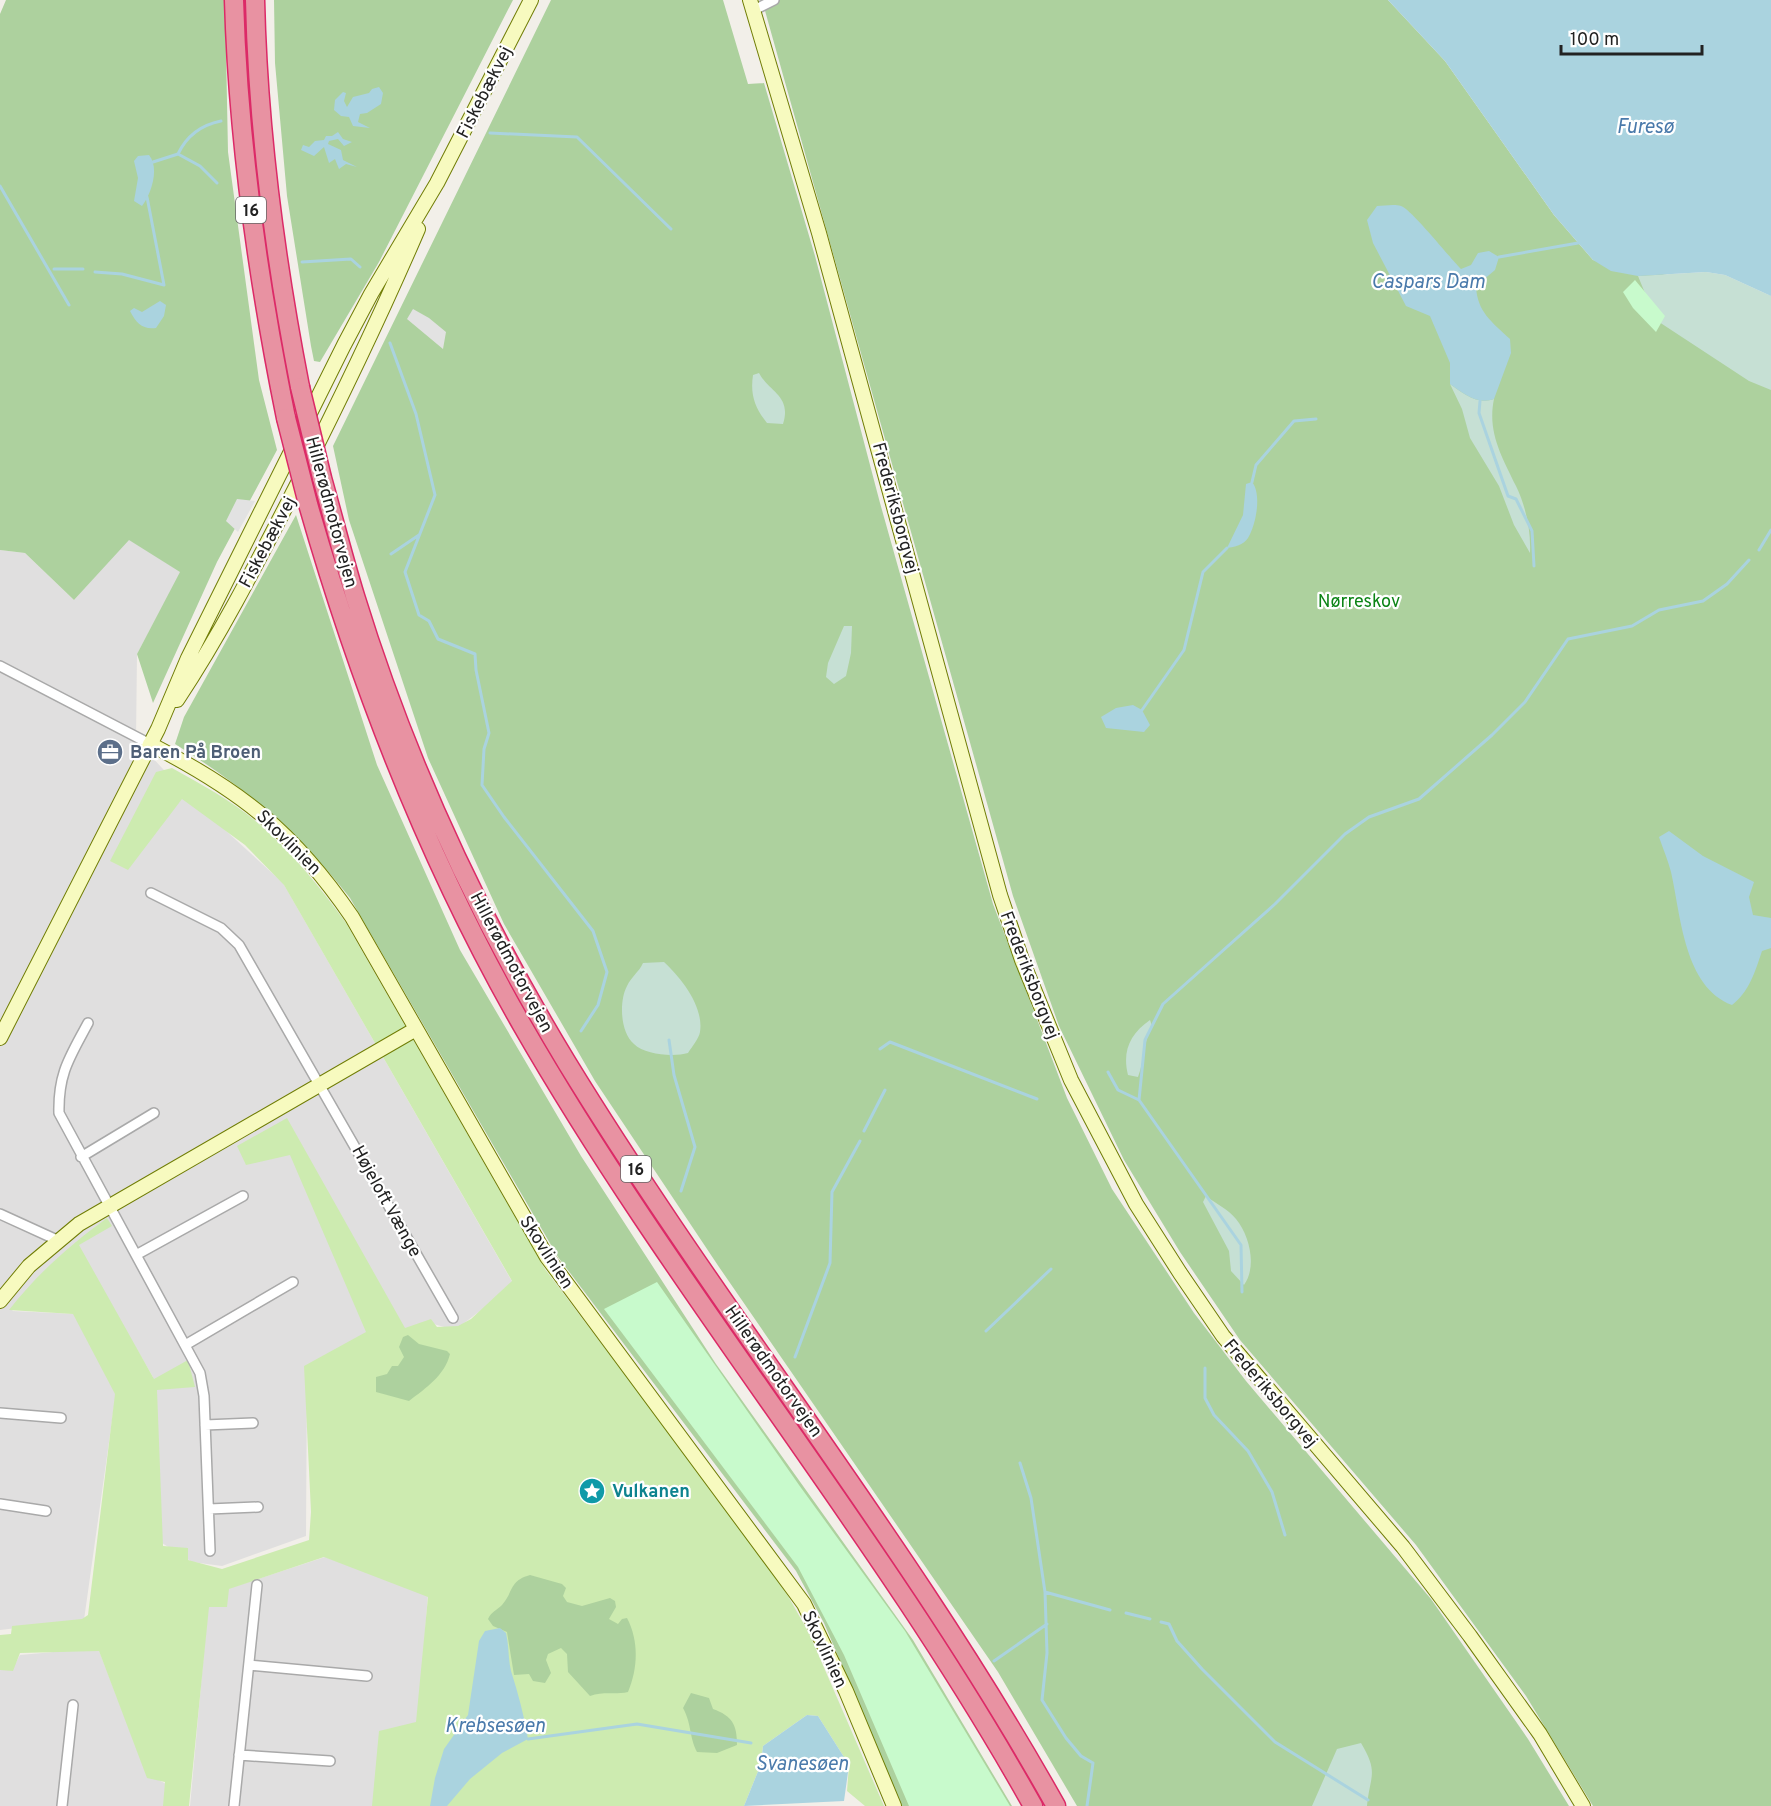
<svg xmlns="http://www.w3.org/2000/svg" width="1771" height="1806" font-family="Overpass,sans-serif">
<rect width="100%" height="100%" fill="#f2efe9"/>
<!-- residential -->
<path fill="#e0dfdf" d="M129 539 181 572 137 654 136 740 189 797 283 883 514 1285 455 1330 430 1323 307 1367 306 1536 222 1566 192 1562 162 1543 153 1377 76 1244 12 1311 76 1314 116 1392 84 1620 0 1630V550L25 553 74 600Z
M325 1557 428 1594 418 1724 373 1806H190L208 1608 230 1588Z
M98 1648 146 1773 166 1784 164 1806H0V1668H13L20 1655Z"/>
<!-- grass -->
<path fill="#cdebb0" d="M172 768C201 784 232 801 258 823 292 852 320 887 346 923L545 1269 745 1534 788 1596 809 1633 884 1806H865L847 1791 849 1765 818 1716 807 1715 763 1746 761 1764 744 1806H372L379 1731 416 1722 428 1597 324 1557 229 1589 227 1607H209L189 1806H163L165 1782 147 1778 99 1651 20 1653 13 1671 0 1670V1635L11 1634 12 1626 82 1619 88 1615 115 1394 73 1314 9 1310C38 1273 70 1245 107 1218L112 1226 79 1245 154 1379 188 1360 195 1387 157 1390 163 1546 188 1548V1560L222 1569 309 1540 311 1512 304 1366 366 1332 290 1155 246 1165 237 1146 287 1118 405 1328 431 1319 437 1327 458 1326 471 1319 512 1281 284 885 245 845 182 799 128 870 110 861 156 772Z"/>
<!-- forest -->
<path fill="#add19e" d="M6 0H225L228 152 259 380 277 450 217 562 153 703 137 654 180 572 129 540 74 600 25 553 0 550V14Z
M274 0H513L379 262 320 362 314 361 311 346 287 196 275 63Z
M551 0H723L748 84 764 83 815 256 880 503 993 904 1067 1098 1112 1189 1194 1313 1246 1381 1431 1599 1528 1739 1569 1806H1077L998 1672 719 1267 595 1081 504 924 428 758 349 520 333 446Z
M762 0H1388L1445 61 1554 215 1593 260 1771 296V1806H1593L1526 1696 1416 1545 1240 1340 1180 1252 1124 1160 1059 1026 1013 896Z
M296 515 377 765 460 950 581 1156 716 1364 913 1640 1012 1806H902L824 1623 796 1571 558 1257 350 898C298 832 246 788 175 744L184 717Z
M408 1335 419 1344 447 1351 450 1354C445 1375 426 1388 409 1401L376 1392V1377L387 1374 392 1366H398L404 1357 399 1347 403 1337Z
M530 1575 562 1584 566 1588 563 1596 567 1602 582 1606 610 1598 615 1601 616 1607 609 1619 618 1624 622 1619 627 1618C639 1641 638 1668 628 1692 615 1695 603 1691 590 1696L568 1672 567 1654 561 1648 548 1654 546 1660 551 1673 545 1683 533 1681 529 1674 514 1675 507 1632 493 1626 488 1619C492 1611 496 1611 502 1605 514 1591 509 1581 530 1575Z
M691 1693 709 1698 713 1709C732 1716 737 1724 737 1745L717 1753 697 1752C689 1736 692 1725 683 1708Z"/>
<!-- wetland -->
<path fill="#c6e0d4" d="M1706 272 1725 275 1771 296V390L1749 381 1656 320 1638 276Z
M759 373C769 392 792 396 783 424L767 423C755 408 750 395 753 375Z
M1450 384C1464 394 1477 405 1494 399 1487 432 1502 457 1516 486 1526 507 1531 530 1530 553L1514 525 1499 486 1470 438 1462 409Z
M844 626H852L851 653 846 676 834 684 826 677 828 663Z
M664 962C681 978 704 1006 700 1032 699 1038 692 1047 688 1053 674 1057 645 1055 634 1044 620 1032 619 1001 627 986 631 977 639 972 643 963Z
M1150 1020 1152 1026C1143 1042 1145 1059 1138 1077L1128 1075C1122 1051 1130 1034 1150 1020Z
M1206 1196C1215 1203 1229 1210 1236 1219 1250 1236 1257 1267 1244 1285L1231 1271 1229 1251 1203 1202Z
M1361 1743C1379 1773 1370 1775 1367 1806H1312L1337 1749Z"/>
<!-- park -->
<path fill="#c8facc" d="M1635 280 1665 316 1656 332 1633 308 1623 292Z
M657 1282 799 1485 905 1631 1010 1806H909L844 1655 798 1567 604 1309Z"/>
<!-- parking -->
<path fill="#e2e2e2" d="M413 309 429 318 446 332 443 349 407 319Z
M237 499 255 501 238 532 226 521Z"/>
<!-- water -->
<path fill="#aad3df" d="M1388 0H1771V296L1725 275 1706 272 1638 276 1611 271 1593 260 1554 215 1445 61Z
M379 87 383 93 381 104 367 113 360 114 358 122 370 128 353 126 349 117 341 116 334 110 335 100 343 92 346 93 344 101 347 107 353 97 369 93 372 89Z
M338 132 343 139 352 142 344 146 338 139 329 141 328 144 341 150 343 160 357 167 346 164 339 169 335 159 329 163 324 147 314 156 301 150 303 145 309 147 315 141 324 140 326 136H332Z
M149 155C160 168 151 195 142 206L134 201 138 178 134 161 138 156Z
M1377 206C1384 206 1394 204 1401 206 1411 209 1449 257 1461 269L1471 265 1478 253 1489 251 1499 257 1495 270 1476 286C1477 312 1492 322 1510 339L1511 353 1494 399C1477 405 1464 394 1450 384V363L1430 316 1406 306 1373 243 1367 220Z
M160 301 166 305 164 316 156 328C143 330 136 323 130 311L134 308 142 312Z
M1252 482C1262 494 1256 525 1248 538 1243 545 1235 547 1227 548L1243 515 1246 484Z
M1133 705 1142 710 1150 725 1144 732 1106 728 1101 717 1116 708Z
M1669 831 1703 856 1754 882 1749 897 1753 915 1771 918V948L1762 951C1755 972 1749 992 1732 1005 1684 987 1681 916 1671 872 1668 860 1663 849 1659 837Z
M500 1628 506 1633C509 1645 508 1658 511 1671 518 1693 524 1715 528 1739L502 1753 470 1779 447 1806H430L435 1778 444 1749 468 1715 479 1641 485 1631Z
M807 1715 818 1716 849 1765 844 1801 744 1806 761 1764 763 1746Z"/>
<g fill="none" stroke-linecap="round" stroke-linejoin="round">
<!-- stream -->
<path stroke="#aad3df" stroke-width="3" d="M490 133 577 137 671 229
M178 154C187 135 201 125 221 121
M153 162 178 154 200 166 217 183
M0 186 69 305
M1499 257 1578 243
M302 262 351 259 360 267
M54 269H83
M95 272 122 274 164 285 147 197
M390 343 416 414 435 495 405 572 419 615 429 621 438 639 475 654 476 670 489 733 484 749 482 785 504 817 593 931 607 972 598 1005 581 1031
M1480 401 1479 413 1508 496 1516 499 1532 531 1534 566
M1252 482 1256 465 1294 421 1316 419
M1759 550 1771 530
M391 554 419 535
M1142 710 1184 650 1203 572 1227 548
M669 1040 674 1075 695 1147 681 1191
M880 1049 890 1042 1037 1099
M1108 1072 1118 1090 1139 1100 1145 1040 1163 1004 1275 904 1345 834 1369 817 1419 799 1492 735 1525 702 1568 639 1632 626 1659 610 1703 601 1727 584 1749 560
M1139 1100 1241 1245 1242 1292
M864 1131 885 1090
M986 1331 1051 1269
M795 1357 830 1263 832 1192 860 1141
M1205 1368V1398L1214 1415 1248 1451 1272 1492 1285 1535
M1020 1463 1031 1498 1045 1592 1047 1653 1042 1700 1066 1738 1081 1756 1093 1763 1087 1806
M1045 1592 1110 1610
M1126 1613 1150 1619
M1161 1622 1169 1624 1177 1641 1202 1669 1275 1742 1368 1800
M994 1661 1047 1624
M528 1739 637 1724 751 1743"/>
<defs>
<path id="street" d="M752 11 774 0
M0 666 150 744
M151 893 221 928 239 945 453 1318
M88 1023C70 1057 58 1073 59 1113L200 1373 204 1396 210 1551
M81 1157 154 1113
M0 1214 57 1240
M136 1255 243 1196
M187 1344 293 1282
M0 1413 61 1418
M205 1425 253 1423
M0 1504 46 1511
M209 1509 258 1507
M249 1665 367 1676
M239 1755 330 1761
M62 1806 73 1705
M234 1806 257 1585"/>
<path id="secondary" d="M750 0 819 233 1000 895 1022 960 1071 1080 1136 1204 1180 1273 1223 1336 1403 1547 1470 1636 1540 1734 1583 1806
M177 700C223 631 261 555 299 481 341 398 381 315 418 229
M150 744C240 790 294 832 352 917L547 1257 804 1604 846 1691 894 1806
M0 1038 158 729 188 658 344 345 371 294 437 183 531 0
M0 1301 29 1266 79 1224 416 1029"/>
<path id="highway" d="M234 0C238 141 258 280 286 418
M255 0C258 131 275 259 300 387
M322 478C333 517 343 557 355 596 405 759 479 918 567 1063 722 1316 911 1547 1056 1806
M308 504C360 686 428 861 522 1025 677 1295 881 1534 1033 1806"/>
</defs>
<!-- street casing -->
<use href="#street" stroke="#a9a9a9" stroke-width="12"/>
<!-- secondary casing -->
<use href="#secondary" stroke="#707d05" stroke-width="16"/>
<!-- highway casing -->
<use href="#highway" stroke="#dc2a67" stroke-width="21"/>
<!-- street -->
<use href="#street" stroke="#fff" stroke-width="9"/>
<!-- secondary -->
<use href="#secondary" stroke="#f7fabf" stroke-width="14"/>
<!-- highway -->
<use href="#highway" stroke="#e892a2" stroke-width="18"/>
<defs>
<path id="highway-bridge" d="M300 387 322 478
M286 418 308 504"/>
</defs>
<!-- highway-bridge casing -->
<use href="#highway-bridge" stroke="#dc2a67" stroke-width="21" stroke-linecap="butt"/>
<!-- highway-bridge -->
<use href="#highway-bridge" stroke="#e892a2" stroke-width="18"/>
</g>
<!-- icons -->
<defs>
<symbol id="office-disc" viewBox="-11 -11 22 22"><circle r="9.5" fill="#5c6f8a" stroke="#fff"/><path d="M-6-3h4V-5.5h4V-3h4V5H-6ZM-1-4.5V-3h2v-1.5ZM-6 0V1H6V0Z" fill="#fff"/></symbol>
<symbol id="sight-disc" viewBox="-11 -11 22 22"><circle r="9.5" fill="#0f9aa8" stroke="#fff"/><path d="M0-6L1.8-2.2L6-1.7L2.9 1.2L3.7 5.4L0 3.3L-3.7 5.4L-2.9 1.2L-6-1.7L-1.8-2.2Z" fill="#fff"/></symbol>
</defs>
<g fill-rule="evenodd">
<use href="#office-disc" x="95" y="737" width="30" height="30"/>
<use href="#sight-disc" x="577" y="1476" width="30" height="30"/>
</g>
<g text-anchor="middle" stroke-width="4.5" stroke-linejoin="round" paint-order="stroke">
<!-- shield labels -->
<g fill="#fff" stroke="#646464" stroke-width="1.5">
<rect x="236" y="197" width="30" height="26" rx="4.5"/>
<rect x="621" y="1156" width="30" height="26" rx="4.5"/>
</g>
<g font-size="16" font-weight="bold" fill="#222">
<text x="251" y="216">16</text>
<text x="636" y="1175">16</text>
</g>
<!-- street labels -->
<g font-size="18" fill="#222" stroke="#fff">
<text transform="translate(484 92) rotate(-63)" y="6">Fiskebækvej</text>
<text transform="translate(896 508) rotate(75)" y="6">Frederiksborgvej</text>
<text transform="translate(332 512) rotate(75)" y="6">Hillerødmotorvejen</text>
<text transform="translate(267 542) rotate(-62)" y="6">Fiskebækvej</text>
<text transform="translate(289 842) rotate(45)" y="6">Skovlinien</text>
<text transform="translate(512 962) rotate(62)" y="6">Hillerødmotorvejen</text>
<text transform="translate(1030 975) rotate(69)" y="6">Frederiksborgvej</text>
<text transform="translate(387 1201) rotate(61)" y="6">Højeloft Vænge</text>
<text transform="translate(547 1252) rotate(57)" y="6">Skovlinien</text>
<text transform="translate(774 1371) rotate(55)" y="6">Hillerødmotorvejen</text>
<text transform="translate(1271 1393) rotate(50)" y="6">Frederiksborgvej</text>
<text transform="translate(825 1649) rotate(65)" y="6">Skovlinien</text>
</g>
<!-- park labels -->
<g font-size="18" fill="#0c8416" stroke="#fff">
<text x="1359" y="607">Nørreskov</text>
</g>
<!-- service labels -->
<g font-size="18" font-weight="bold" fill="#4e5e75" stroke="#fff" text-anchor="start">
<text x="130" y="758">Baren På Broen</text>
</g>
<!-- culture labels -->
<g font-size="18" font-weight="bold" fill="#0d838f" stroke="#fff" text-anchor="start">
<text x="612" y="1497">Vulkanen</text>
</g>
<!-- water labels -->
<g font-size="20" font-style="italic" fill="#4a7aab" stroke="#fff">
<text x="1645" y="133">Furesø</text>
<text x="1428" y="288">Caspars Dam</text>
<text x="495" y="1732">Krebsesøen</text>
<text x="802" y="1770">Svanesøen</text>
</g>
</g>
<!-- scale -->
<path d="M1561 45v9h141v-9" fill="none" stroke="#222222" stroke-width="3"/>
<text x="1570" y="45" font-size="18" fill="#222222" stroke="#ffffff" stroke-width="4.5" paint-order="stroke">100 m</text>
</svg>
